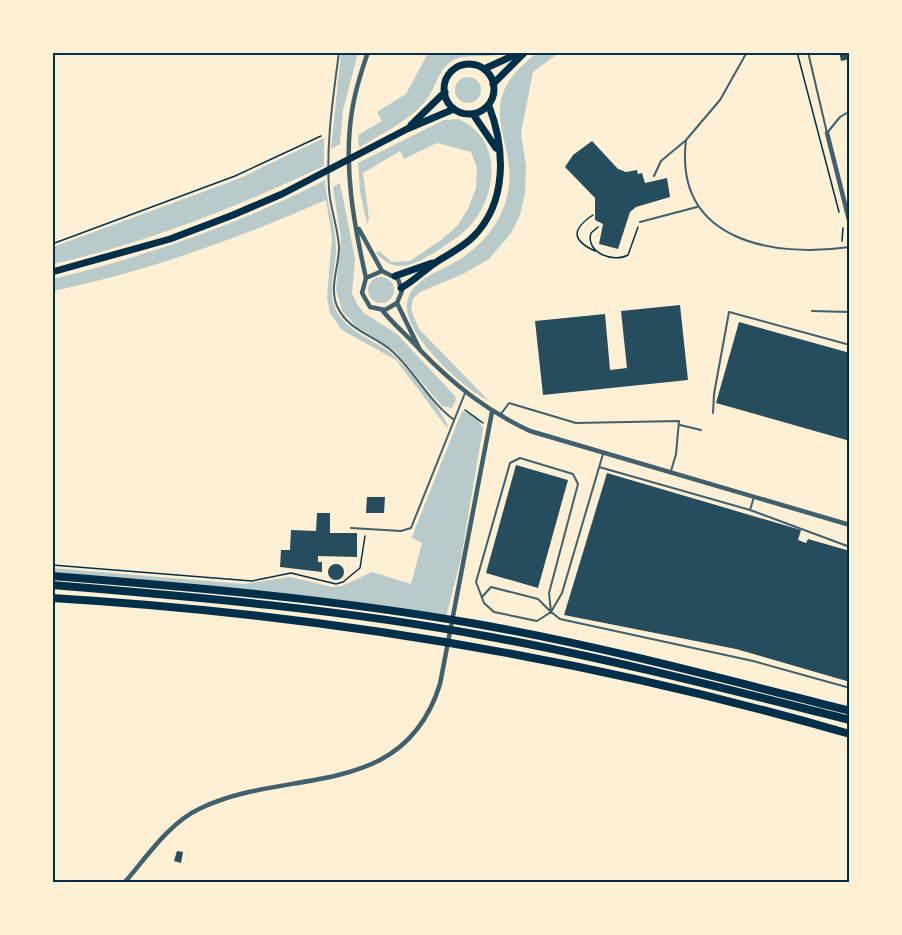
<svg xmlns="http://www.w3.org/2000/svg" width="902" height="935" font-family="'Roboto Serif',serif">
<rect width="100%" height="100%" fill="#fdf0d5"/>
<!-- green -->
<path fill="#b9caca" d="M341 53H358L343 110 340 144 331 149Z
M428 53H503C485 60 464 51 449 63 437 73 436 87 427 99 410 121 382 133 359 148L358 135 382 121 377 112 406 94Z
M537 53H554L556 55 533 72 521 133 526 166 525 193 520 215 511 233 489 259 463 274 420 292 413 299 411 310 419 329 489 401C462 388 403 334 407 303 411 278 444 270 462 258 478 247 493 231 501 214 533 145 459 112 537 53Z
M455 90a13 13 0 1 1 26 0a13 13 0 1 1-26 0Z
M458 119C504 138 498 197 468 228 458 238 445 245 434 253 424 258 411 267 400 266 390 266 383 260 376 253L379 251 392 262 410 261 441 240 457 226 468 209 476 188 477 168 471 152 437 143 404 159 400 151 363 173 369 219 367 224 360 191 358 163 444 120Z
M324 138V166C237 207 147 243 53 264V247L238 179Z
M325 180C326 203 336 225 336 248 336 271 325 295 339 315 350 332 371 339 387 350 400 359 449 416 448 429L396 360 342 330 330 313 327 298 332 237 326 200C237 239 148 271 53 291V279C147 256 238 225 325 180Z
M340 183 355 259 352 293 357 304 364 313 397 334 455 396 456 400 452 408 442 406 395 351 356 326 342 311 336 289 341 239 333 187Z
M368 290a13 13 0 1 1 26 0a13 13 0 1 1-26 0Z
M462 411 476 416 483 428 461 558 446 617 195 584 53 573 52 568 244 584 290 577 332 587 342 586 372 572 411 584 422 543 412 538 415 529Z"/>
<!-- building -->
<path fill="#264d5e" d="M839 52H850V59L841 61Z
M592 141 618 169 626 172 637 170 638 174 642 173 645 183 667 178 670 197 636 207 630 212 618 249 599 244 603 224 595 220V198L565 167 573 155Z
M680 305 688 380 543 395 535 321 605 314 610 370 627 368 621 311Z
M739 322 850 353V441L716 403Z
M516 465 568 480 538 588 486 573Z
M607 473 801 530 798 540 806 543 808 539 850 551V682L736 649 564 615Z
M367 497H385L384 513H366Z
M317 513H330V533H357V557L318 556V562H322V572L280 567 281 550H290L291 530 316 531Z
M328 572a8 8 0 1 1 16 0a8 8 0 1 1-16 0Z
M177 851 183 852 181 863 174 861Z"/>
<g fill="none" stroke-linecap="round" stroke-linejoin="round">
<!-- path -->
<path stroke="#003049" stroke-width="1.5" d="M788 52V54
M797 52 839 212
M593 215C572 229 571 240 595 251
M598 227 591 233C585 253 614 263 628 255L638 227
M842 241 843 228
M52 244 235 176 321 136
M465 410 483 423
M52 565 252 581 291 573 336 584 343 582 360 568 365 536"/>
<!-- service -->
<path stroke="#3f606c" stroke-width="2" d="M339 52C333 99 326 142 329 189 330 208 338 227 339 247 339 267 329 287 337 306 348 331 374 335 392 351 415 372 429 401 453 419
M747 52 720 100 686 140C674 241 772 258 850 247
M808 52 827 133
M827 133 840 117 850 111
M654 176 661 161 685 141
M640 222 697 207
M812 311 850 312
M713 413 714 394 729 312 850 345
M501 414 509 403 576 423 679 421 676 454 671 471
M680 425 701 430
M603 454 562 593 551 612 560 619 753 661 850 688
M520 458 573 474 578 484 549 593 551 612 537 621 494 612 484 603 476 582 510 463Z
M599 467 750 510
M754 497 750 510 850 547
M351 528 401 531 411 528 465 393
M482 597 491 587 538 599 551 612"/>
<!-- minor -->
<path stroke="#3f606c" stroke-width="4.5" d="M827 133 850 224
M359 229 382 271
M366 278C354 225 343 166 352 111 355 91 361 72 368 52
M397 303 385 310 370 307 362 293 366 278 382 271 398 279 402 291 397 303 419 348
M382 310C394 325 409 337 421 351 454 385 487 411 530 431L850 525
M125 882C146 858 169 823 199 809 286 766 403 803 440 684L492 412"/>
<!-- trunk -->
<path stroke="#003049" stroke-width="7" d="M444 89a25 25 0 1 1 50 0a25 25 0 1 1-50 0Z
M484 69 521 52
M493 84 525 52
M473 114 496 148
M411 125 445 92
M52 272 170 239 233 215 282 194 407 129 454 109
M395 276 432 263
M401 288C414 281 423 271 435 263 448 254 462 248 473 237 508 202 505 148 489 106"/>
<!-- motorway -->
<path stroke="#003049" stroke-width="8" d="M52 576C192 587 332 599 471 623 598 645 724 679 850 711
M52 585C199 597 346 610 491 637 611 659 730 690 850 720
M52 598C321 614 591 659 850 734"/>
</g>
<!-- border -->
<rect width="902" height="935" fill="none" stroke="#fdf0d5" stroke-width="108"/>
<rect x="54" y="54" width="794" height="827" fill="none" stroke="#003049" stroke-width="2"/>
</svg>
